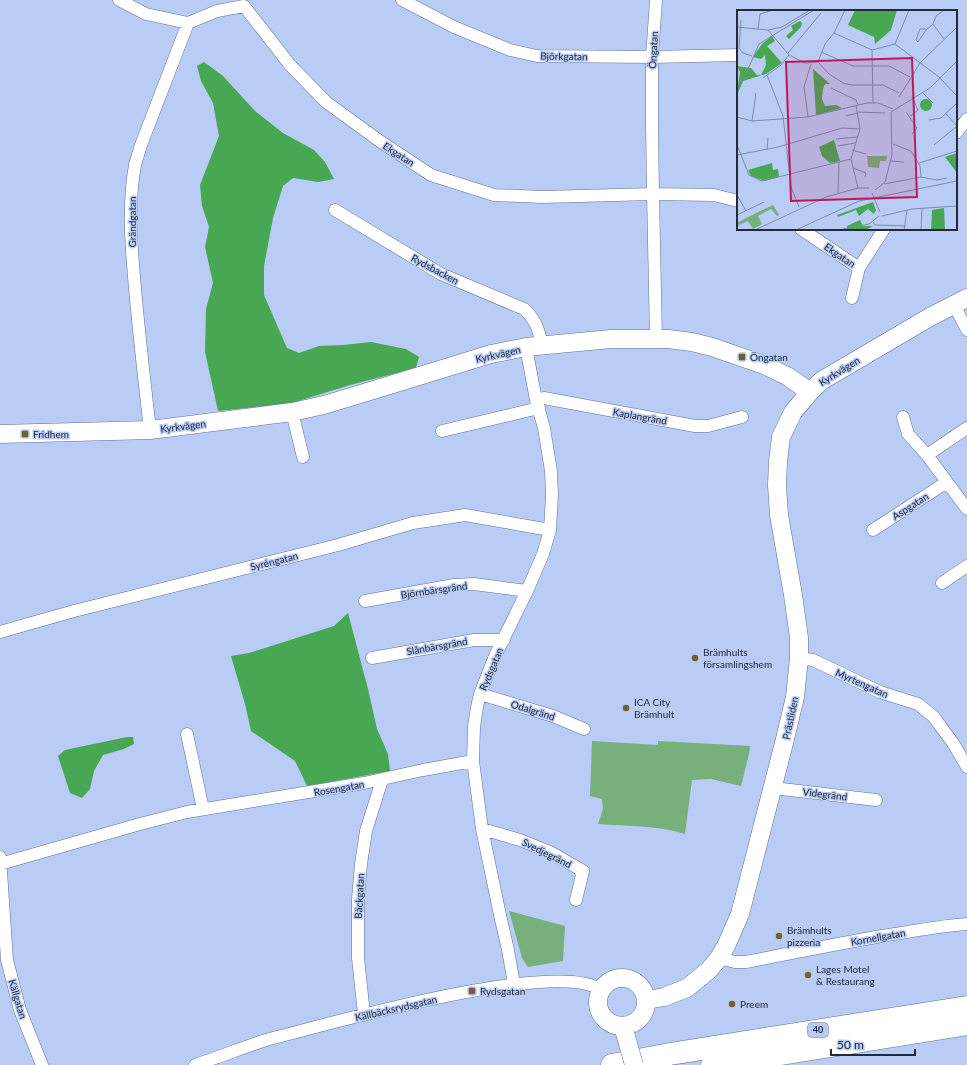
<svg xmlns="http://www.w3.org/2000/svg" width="967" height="1065" font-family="Lato,sans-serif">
<rect width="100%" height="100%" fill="#b8ccf5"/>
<!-- green -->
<path fill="#77b07a" d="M592 741 658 745V741L750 746 749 754 741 786 711 779 692 780 685 834C657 825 627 826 598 824L603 809 602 799 590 796Z
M509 911 565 926 563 961 528 967 522 958Z"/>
<!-- forest -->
<path fill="#47a752" d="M204 62 223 76 255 111 283 133 314 150 325 162 334 179 318 182 293 178 283 186 273 218 264 266V295L287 348 299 353 319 346 343 345 371 342 406 349 419 357 416 368 350 385 292 403 218 411 205 352 206 309 213 283 205 247 209 227 202 206 200 185 219 136 213 103 201 81 197 66Z
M348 613 368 689 377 729 388 754 390 771 307 786 295 761 251 731 245 704 231 656 249 653 334 626Z
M127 737H133L134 744 124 749 103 755 94 771 90 789 82 798 70 793 58 756 65 750Z"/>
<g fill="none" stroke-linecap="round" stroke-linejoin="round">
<defs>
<path id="street" d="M119 0 146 14 188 23 217 11 244 6 290 65 326 102 381 142 431 175 494 195 543 197 653 194 714 195 738 201
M402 0 454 27 510 50 537 56 652 57 738 55
M656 0 652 57V124L653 194 656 339
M956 133 967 119
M335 210 441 274 524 309C536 320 539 330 542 346
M801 229 859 268
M852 298 859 268 884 229
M954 305 967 330
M536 400 544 398 695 426H708L742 417
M292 412 303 457
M903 417 908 434 927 455 967 509
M150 430C145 386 140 343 136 299 132 255 127 209 135 165 137 158 139 152 141 145L188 23
M442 431 539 408
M927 455 967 428
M873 530 947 482
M942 583 967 566
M365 601 454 585 474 584 527 591
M0 632 74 611 338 545 413 523 465 515 550 530
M372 658 474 640H504
M799 658 813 660 880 692 918 704 934 717 941 727 953 743 967 767
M480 694 553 716 584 729
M187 734 203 809
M773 788 876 800
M482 829 520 840 550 852 583 871 576 900
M0 857 7 960 20 1010 42 1065
M0 864 140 824 187 812 364 783 423 770 473 761
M719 958 735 962H746C791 953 837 944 882 936 910 932 938 926 967 924
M514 984 508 950 500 915 482 829 473 761 474 727 477 707 480 694 495 656 527 591 543 554 550 530 552 495 551 471 544 428 536 400 526 347
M364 1014 358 958V899L361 864 366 831 382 780
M195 1065C219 1057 242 1048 266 1040 284 1035 302 1031 319 1026 370 1013 562 961 601 990"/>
<path id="secondary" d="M0 434 150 430 292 412 324 405 367 392 491 354 526 347 611 339H668L692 342 712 347 764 365 787 376 810 392
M598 1002a24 24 0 1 1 48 0a24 24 0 1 1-48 0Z
M647 1000 664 997 687 988 709 970 719 958 726 946 740 914 784 743 795 697 799 658V638L793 595 779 515 777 485 778 461 781 437 793 412 810 392 821 381 930 317 967 298"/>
<path id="highway" d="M612 1065 670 1054 967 1007
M712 1065 967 1024"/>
</defs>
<!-- street casing -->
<use href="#street" stroke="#5f7095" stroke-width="13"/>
<!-- secondary casing -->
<use href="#secondary" stroke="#5f7095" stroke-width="19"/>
<!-- highway casing -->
<use href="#highway" stroke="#5f7095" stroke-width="23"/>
<!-- street -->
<use href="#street" stroke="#fff" stroke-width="12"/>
<!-- secondary -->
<use href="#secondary" stroke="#fff" stroke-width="18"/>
<!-- highway -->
<use href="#highway" stroke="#fff" stroke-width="22"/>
<defs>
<path id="secondary-bridge" d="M625 1033 634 1065"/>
</defs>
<!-- secondary-bridge casing -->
<use href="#secondary-bridge" stroke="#5f7095" stroke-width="19" stroke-linecap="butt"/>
<!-- secondary-bridge -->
<use href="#secondary-bridge" stroke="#fff" stroke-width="18"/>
</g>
<!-- markers -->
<g fill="#755f2f" stroke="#b8ccf5" stroke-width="1.5">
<rect x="738" y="353" width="8" height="8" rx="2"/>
<rect x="21" y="430" width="8" height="8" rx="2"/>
<circle cx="695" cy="658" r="4"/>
<circle cx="626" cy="708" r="4"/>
<circle cx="779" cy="936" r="4"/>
<circle cx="808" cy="975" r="4"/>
<rect x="468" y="987" width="8" height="8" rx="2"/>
<circle cx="732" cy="1004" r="4"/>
</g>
<g text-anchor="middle" stroke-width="3" stroke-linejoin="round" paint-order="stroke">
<!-- shield labels -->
<rect fill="#b8ccf5" stroke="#4f5a71" stroke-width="1" x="808" y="1023" width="20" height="14" rx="3"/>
<g font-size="9" font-weight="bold" fill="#222939">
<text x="818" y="1033">40</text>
</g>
<!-- street labels -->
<g font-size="10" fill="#222939" stroke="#b8ccf5">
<text transform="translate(653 50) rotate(-87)" y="4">Öngatan</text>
<text transform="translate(564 56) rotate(1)" y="4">Björkgatan</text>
<text transform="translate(399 154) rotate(33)" y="4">Ekgatan</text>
<text transform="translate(132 222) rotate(-90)" y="4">Grändgatan</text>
<text transform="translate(840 255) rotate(34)" y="4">Ekgatan</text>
<text transform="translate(435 269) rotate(28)" y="4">Rydsbacken</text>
<text transform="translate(498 354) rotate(-13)" y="4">Kyrkvägen</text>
<text transform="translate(839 371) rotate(-32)" y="4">Kyrkvägen</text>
<text transform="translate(640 416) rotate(10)" y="4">Kaplangränd</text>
<text transform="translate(183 426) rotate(-7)" y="4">Kyrkvägen</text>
<text transform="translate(910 506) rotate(-33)" y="4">Aspgatan</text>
<text transform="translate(274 561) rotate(-14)" y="4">Syréngatan</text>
<text transform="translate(434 590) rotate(-8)" y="4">Björnbärsgränd</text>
<text transform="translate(437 646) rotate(-10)" y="4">Slånbärsgränd</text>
<text transform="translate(491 669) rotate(-67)" y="4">Rydsgatan</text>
<text transform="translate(862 683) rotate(24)" y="4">Myrtengatan</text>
<text transform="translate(533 710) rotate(17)" y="4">Odalgränd</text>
<text transform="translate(790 718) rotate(-78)" y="4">Prästliden</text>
<text transform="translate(339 788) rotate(-10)" y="4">Rosengatan</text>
<text transform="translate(825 794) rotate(7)" y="4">Videgränd</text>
<text transform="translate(547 853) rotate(26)" y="4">Svedjegränd</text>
<text transform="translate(359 896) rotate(-87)" y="4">Bäckgatan</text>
<text transform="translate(878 937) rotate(-10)" y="4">Kornellgatan</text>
<text transform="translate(18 999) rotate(73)" y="4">Källgatan</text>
<text transform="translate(396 1008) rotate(-13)" y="4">Källbäcksrydsgatan</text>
</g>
<!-- poi labels -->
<g font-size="10" fill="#222939" stroke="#b8ccf5" text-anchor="start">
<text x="750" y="361">Öngatan</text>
<text x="33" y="438">Fridhem</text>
<text x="703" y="656">Brämhults<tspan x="703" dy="12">församlingshem</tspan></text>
<text x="634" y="706">ICA City<tspan x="634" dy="12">Brämhult</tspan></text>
<text x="787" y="934">Brämhults<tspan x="787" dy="12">pizzeria</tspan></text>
<text x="816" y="973">Lages Motel<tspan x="816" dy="12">&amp; Restaurang</tspan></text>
<text x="480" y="995">Rydsgatan</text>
<text x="740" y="1008">Preem</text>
</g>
</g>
<!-- overview -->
<g transform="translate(737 10)">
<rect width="220" height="220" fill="#b8ccf5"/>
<path d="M130 146H150V147L149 151H143L142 158 131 157ZM36 195 42 205 40 206 34 199 21 206 25 214 18 218 16 219 11 211 0 216V213L11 207Z" fill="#77b07a"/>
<path d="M118 0H160L154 20 138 34 137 27 111 15ZM63 11 65 13 64 17 52 29 49 26 56 20 54 16ZM35 26 38 31 30 36 45 53 29 64 6 71 0 83 3 62 0 56 14 58 20 65H24L29 55 28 45 24 49 16 47 25 34ZM76 59 93 74H88L86 79 85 89 88 96 99 95 105 98 79 105ZM183 95a6 6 0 1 1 12 0a6 6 0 1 1-12 0ZM97 130 103 151 93 153 85 146 82 137ZM220 143V163L208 147ZM35 153 36 160 41 159 42 167 28 171 14 166 11 160ZM136 192 139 200 137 204 131 199 122 206 119 200 101 207 100 205ZM207 198 208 220H194L195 200ZM123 210 126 216H136L129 220H110V216Z" fill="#47a752"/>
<path fill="none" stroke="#7c8baa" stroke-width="1" d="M4 10 2 38 6 43 15 46M0 17 31 20 52 45 68 53 81 52 92 64 106 73 114 75H146L162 83M21 19 23 4 36 0M189 19H183L179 30 181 32 189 20 196 14M31 20 45 17 73 0M97 23 135 40 158 34M207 29 196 14 199 6 207 0M158 34 202 67 220 86M158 34 172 0M135 40 136 93M84 42 116 56H152L173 67M51 43 84 3M81 52 88 34 97 23 108 0M30 65 46 106 54 177 62 197M26 68 44 55 52 45M94 78 119 90 121 95M185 82 196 93M0 84 22 34 77 0M162 87 183 53 220 17M119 95 123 119 114 149 121 178M121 102 148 103M169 102 180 118 175 124M209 104 220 116M109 106 121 103M0 107 15 111 71 107 130 93H141L156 99M71 107 67 77 74 54M172 107 181 100 175 87M192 110 204 108 220 93M15 111 19 83M99 129 121 127M156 134 174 141 183 156 184 167M0 135 12 165 25 171 114 149M197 135 220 116M101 136 118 133M30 140 31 128M115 140 129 144M0 145 41 137 105 118 123 119M153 151 167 152M182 153 220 141M116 158 129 163 128 167M147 174 184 167 200 170 210 168M138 180 148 172 155 145 154 102 193 78 220 51M101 183 102 152M135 183 143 202M0 185 9 201M0 205 27 192M145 206 175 199 220 196M136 212 138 215 169 216M18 220 89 187 121 178H132M59 220 122 191 220 171M101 220 132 214 142 206M167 220 170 200M184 220 185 198"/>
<path fill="#c2185b" fill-opacity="0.15" stroke="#c2185b" stroke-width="2" d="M175 48 180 187 54 191 49 52Z"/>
<rect width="220" height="220" fill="none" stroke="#222939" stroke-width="2"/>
</g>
<!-- scale -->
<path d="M831 1049v6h84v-6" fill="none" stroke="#222939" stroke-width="2"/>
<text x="837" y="1049" font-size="12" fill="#222939" stroke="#b8ccf5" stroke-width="3" paint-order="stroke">50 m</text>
</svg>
